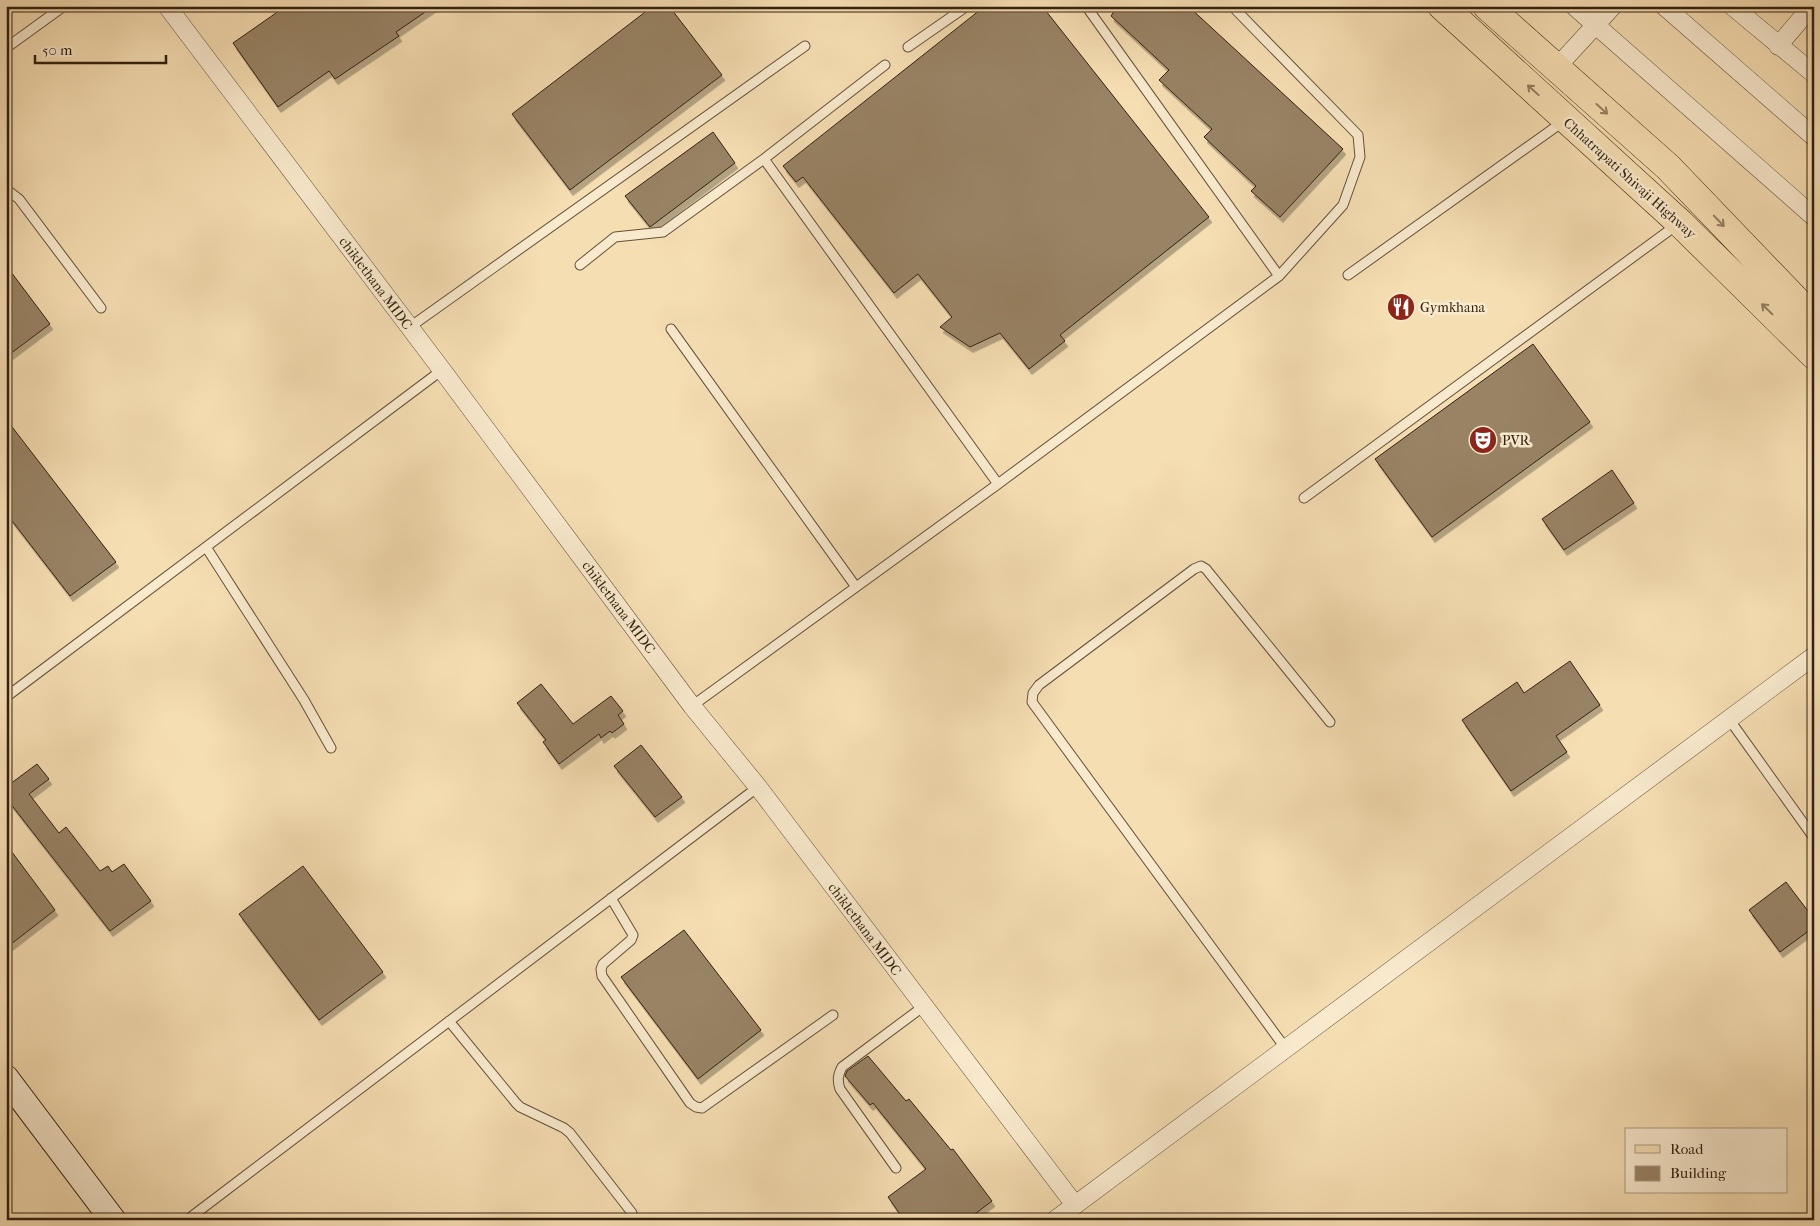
<svg xmlns="http://www.w3.org/2000/svg" width="1820" height="1226" font-family="'IM FELL French Canon',serif">
<defs>
<filter id="shadow"><feDropShadow dx="3" dy="5.5" stdDeviation="0" flood-color="#0004"/></filter>
</defs>
<rect width="100%" height="100%" fill="#f6deb3"/>
<filter id="stains"><feTurbulence type="fractalNoise" baseFrequency=".004" numOctaves="4"/><feColorMatrix values="0 0 0 0 .2 0 0 0 0 .09 0 0 0 0 .02 0 0 0 .5 -.17"/></filter>
<radialGradient id="worn" r=".72"><stop offset=".6" stop-color="#630" stop-opacity="0"/><stop offset="1" stop-color="#630" stop-opacity=".3"/></radialGradient>
<!-- building -->
<path fill="#988365" stroke="#332110" filter="url(#shadow)" d="M286 6H434L396 32 399 36 335 79 329 71 278 107 233 43Z
M653 6H669L722 75 570 190 512 114Z
M985 6H1042L1209 217 1060 335 1065 341 1029 369 1000 333 970 347 940 327 952 317 918 274 894 293 803 177 796 182 783 166Z
M1117 6H1188L1343 149 1280 217 1251 191 1256 186 1204 137 1212 129 1159 80 1169 70 1111 16Z
M713 132 735 163 650 227 625 196Z
M8 268 50 324 6 357V287Z
M1533 344 1590 422 1432 537 1375 459Z
M6 419 116 562 70 596 6 513Z
M1612 470 1634 503 1564 550 1542 519Z
M1570 661 1600 705 1556 736 1567 752 1511 791 1462 720 1517 682 1524 693Z
M541 684 573 724 611 696 623 711 618 715 624 724 612 733 610 731 601 738 599 734 559 764 543 742 546 740 517 703Z
M641 745 682 797 655 817 614 766Z
M37 764 49 779 29 794 59 833 66 827 100 871 108 866 112 872 124 864 151 901 110 931 6 798V787Z
M6 844 55 910 6 948Z
M303 866 383 972 319 1020 239 914Z
M1786 882 1814 919V927L1780 952 1749 910Z
M684 930 761 1030 698 1079 621 977Z
M868 1056 906 1101 909 1099 951 1150 953 1149 992 1201 967 1220H904L888 1197 926 1169 873 1103 870 1105 845 1076 847 1071Z"/>
<g fill="none" stroke-linecap="round" stroke-linejoin="round">
<defs>
<path id="lane" d="M1086 6 1279 276
M908 47 967 6
M6 48 64 6
M764 159 998 484
M6 189 19 199 101 308
M580 265 615 237 663 232 764 159 885 65
M1348 275 1564 121
M410 327 805 46
M671 329 856 587
M1304 498 1678 224
M206 547 304 700 331 748
M6 697 442 370
M692 706 998 484 1279 276 1343 205 1360 157 1358 135 1232 6
M1729 719 1814 838
M611 898 633 935 631 940 603 964 601 969 602 976 690 1103 696 1107 702 1108 833 1015
M449 1021 516 1103 520 1107 564 1128 570 1133 632 1213
M1286 1049 1032 702 1033 693 1039 685 1194 569 1201 566 1206 569 1330 722
M896 1168 840 1089C837 1080 838 1075 842 1067L924 1006
M187 1220 758 787"/>
<path id="street" d="M167 6 442 370 692 706 758 787 1075 1205
M1574 6 1814 217
M1664 6 1814 137
M1732 6 1814 74
M1778 46 1812 6
M1556 68 1613 6
M1055 1220 1814 656"/>
<path id="secondary" d="M6 1078 113 1220"/>
<path id="primary" d="M1442 6 1680 223 1814 355
M1487 6 1668 167 1814 319"/>
</defs>
<!-- lane casing -->
<use href="#lane" stroke="#645039" stroke-width="11"/>
<!-- street casing -->
<use href="#street" stroke="#645039" stroke-width="19"/>
<!-- secondary casing -->
<use href="#secondary" stroke="#332110" stroke-width="27"/>
<!-- primary casing -->
<use href="#primary" stroke="#332110" stroke-width="29"/>
<!-- lane -->
<use href="#lane" stroke="#f9eace" stroke-width="9"/>
<!-- street -->
<use href="#street" stroke="#f9eace" stroke-width="18"/>
<!-- secondary -->
<use href="#secondary" stroke="#f9eace" stroke-width="25"/>
<!-- primary -->
<use href="#primary" stroke="#f6deb3" stroke-width="28"/>
</g>
<!-- one-way arrows -->
<defs><path id="oneway-shaft" d="M-6 0H5M1.5-3L5.5 0L1.5 3" fill="none" stroke-width="1.6" stroke-linecap="round" stroke-linejoin="round" transform="scale(1.25)"/></defs>
<g stroke="#948062">
<use href="#oneway-shaft" transform="translate(1533 90) rotate(-138)"/>
<use href="#oneway-shaft" transform="translate(1602 109) rotate(42)"/>
<use href="#oneway-shaft" transform="translate(1719 221) rotate(46)"/>
<use href="#oneway-shaft" transform="translate(1767 309) rotate(-136)"/>
</g>
<!-- icons -->
<defs>
<symbol id="restaurant-disc" viewBox="-11 -11 22 22"><circle r="9.5" fill="#8f2418" stroke="#f9eace"/><path d="M-5-6h1v4h1v-4h1v4h1v-4h1v5L-1.5 .5V6h-2V.5L-5-1ZM5-6V6H3V1.5H1.5Q1.5-4 5-6Z" fill="#fff"/></symbol>
<symbol id="theatre-disc" viewBox="-11 -11 22 22"><circle r="9.5" fill="#8f2418" stroke="#f9eace"/><path d="M-5-5.5Q0-4 5-5.5V0Q5 5 0 6Q-5 5-5 0ZM-3.3-2.5H-1v1.5H-3.3ZM1-2.5H3.3v1.5H1ZM-2.8 1Q0 5.5 2.8 1Z" fill="#fff"/></symbol>
</defs>
<g fill-rule="evenodd">
<use href="#restaurant-disc" x="1385" y="291" width="32" height="32"/>
<use href="#theatre-disc" x="1467" y="424" width="32" height="32"/>
</g>
<g text-anchor="middle" stroke-width="5" stroke-linejoin="round" paint-order="stroke">
<!-- street labels -->
<g font-size="14" fill="#332110" stroke="#f9eace">
<text transform="translate(1630 178) rotate(42)" y="5">Chhatrapati Shivaji Highway</text>
<text transform="translate(376 283) rotate(53)" y="5">chiklethana MIDC</text>
<text transform="translate(619 607) rotate(53)" y="5">chiklethana MIDC</text>
<text transform="translate(865 929) rotate(53)" y="5">chiklethana MIDC</text>
</g>
<!-- poi labels -->
<g font-size="14" fill="#332110" stroke="#f9eace" text-anchor="start">
<text x="1420" y="312">Gymkhana</text>
<text x="1502" y="445">PVR</text>
</g>
</g>
<!-- margin -->
<rect width="1820" height="1226" fill="none" stroke="#f6deb3" stroke-width="25"/>
<rect x="8" y="8" width="1805" height="1211" fill="none" stroke="#332110" stroke-width="2.5"/>
<rect x="12" y="12" width="1795" height="1201" fill="none" stroke="#332110"/>
<!-- legend -->
<rect x="1625" y="1128" width="162" height="65" fill="#f9eace" stroke="#aa9a82"/>
<rect x="1635" y="1145" width="25" height="8" fill="#f6deb3" stroke="#aa9a82"/>
<text x="1670" y="1154" font-size="15" fill="#332110">Road</text>
<rect x="1635" y="1166" width="25" height="15" fill="#988365" stroke="#aa9a82"/>
<text x="1670" y="1178" font-size="15" fill="#332110">Building</text>
<!-- scale -->
<path d="M35 55v8h131v-8" fill="none" stroke="#332110" stroke-width="2.5"/>
<text x="42" y="55" font-size="15" fill="#332110" stroke="#f9eace" stroke-width="4" paint-order="stroke">50 m</text>
<rect width="100%" height="100%" filter="url(#stains)"/>
<rect width="100%" height="100%" fill="url(#worn)"/>
</svg>
